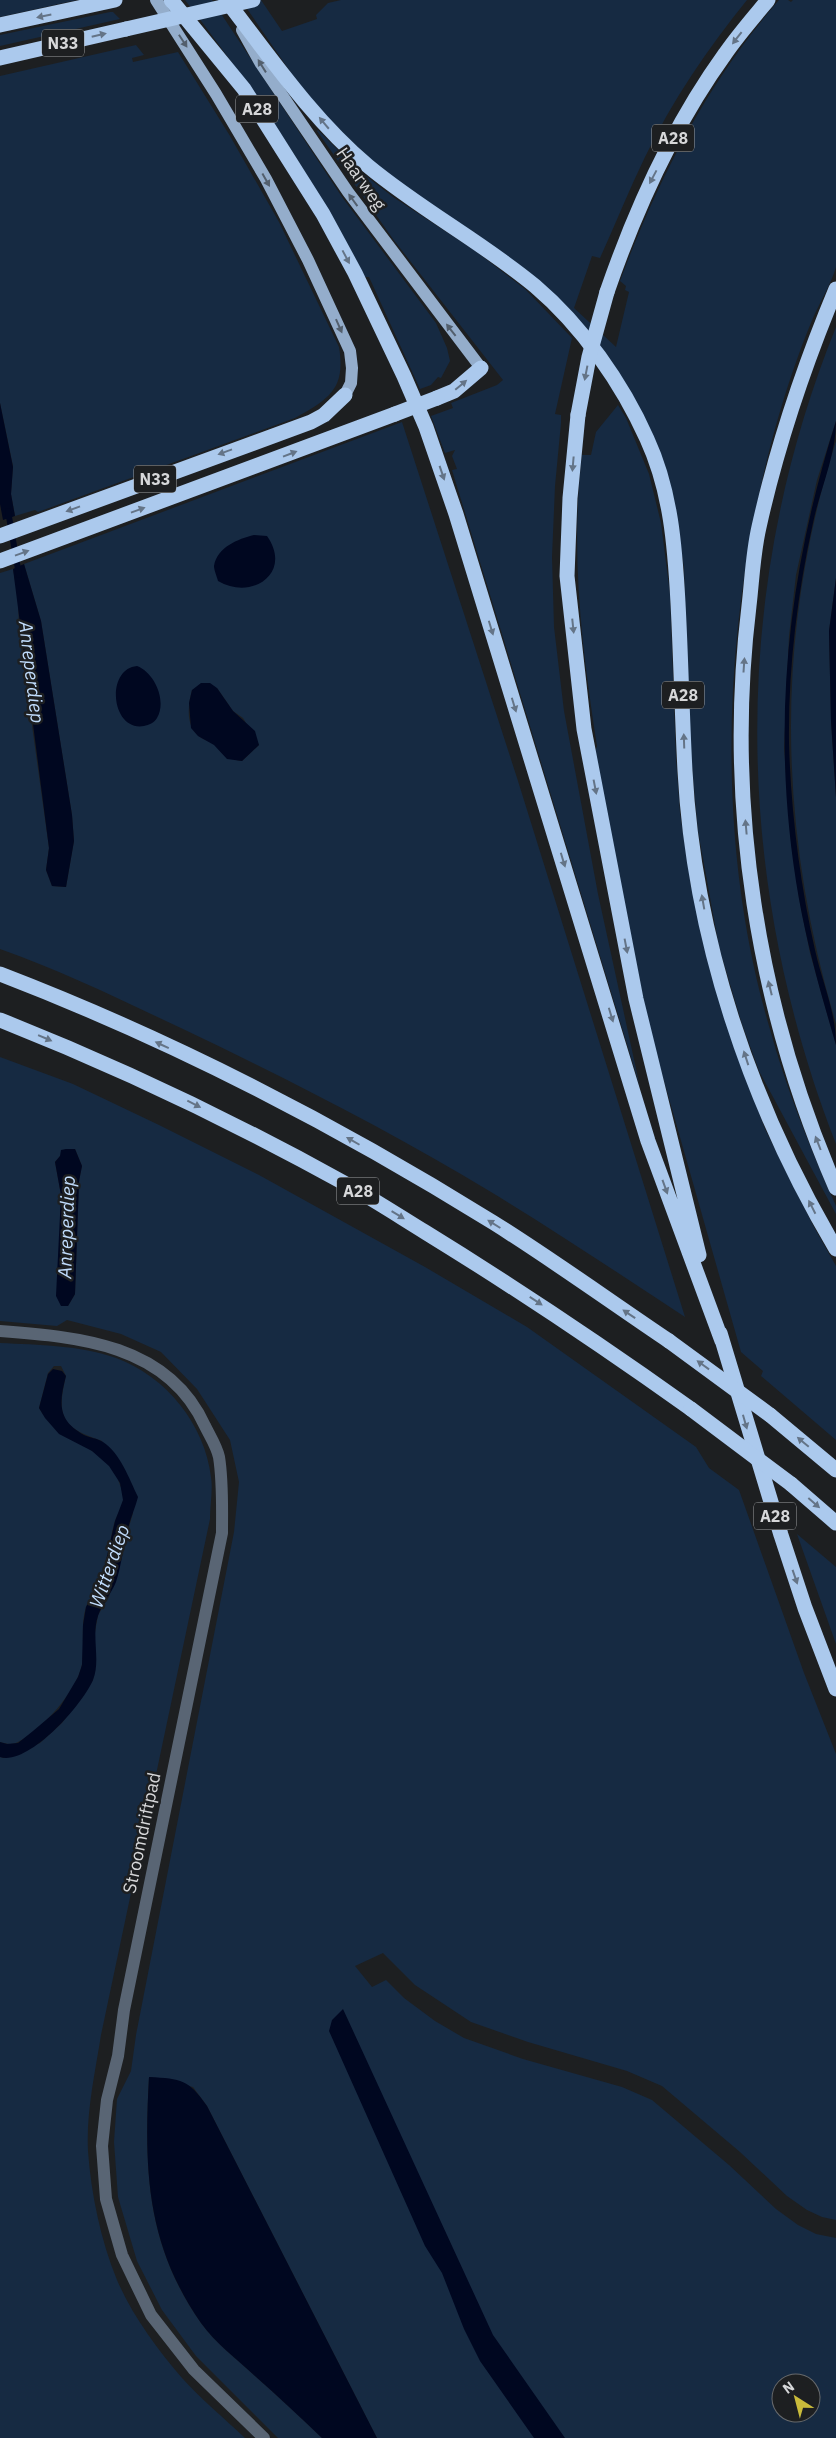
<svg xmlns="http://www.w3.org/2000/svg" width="836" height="2438" font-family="'IBM Plex Sans',sans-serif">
<rect width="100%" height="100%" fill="#1d1f21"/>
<!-- green -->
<path fill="#162a42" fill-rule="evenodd" d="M0 0H77L0 17Z
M185 0H212L342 197 436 323 447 348 450 361 441 378 438 377 431 385 420 389 369 277H365C313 178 254 89 185 0Z
M241 0H261L282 31 317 19 316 15 328 3 341 0H747C708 48 672 101 645 157 629 190 615 225 600 258L592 256 574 308 616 347 629 292 625 290 626 286 620 281C658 179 707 83 779 0H788L791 2 793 0H836C836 64 836 128 836 193 836 211 836 252 836 267 831 284 820 302 813 318 797 356 784 396 773 436 723 624 714 837 769 1026 786 1088 810 1148 836 1206V1214L759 1071 741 1021 719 947 698 831 689 734 684 568 675 511 639 407 528 271 386 173 338 129 298 83Z
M110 12H113L120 19 0 46V35Z
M136 45 144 55 132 58 133 62 178 52 230 136 279 222 339 347C346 389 329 399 295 418L38 512 35 510 15 516 11 494 13 466 0 403V76Z
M318 130 357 169 393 197 474 250 525 289 572 338 555 414 561 415V423L555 486 552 557 554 627 564 711 598 894 640 1087 452 470 457 469 452 456 455 450 445 453 431 416 453 408 451 403 497 385 503 380 393 239 317 131Z
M836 327V421L817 480 796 575 789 636 784 748 791 841 799 898 810 953 836 1045V1144C733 880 729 591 836 327Z
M618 405 626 418 649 474 661 523 670 594 676 759 680 813 691 885 736 1052 765 1129 814 1227 836 1266V1440L761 1376 763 1371 741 1352 649 1028 595 752 597 746C582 649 570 553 582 455H591L596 432Z
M402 422 518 781 685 1317C621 1275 557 1232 491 1192 392 1132 288 1079 183 1029 123 1001 63 971 0 949V573L13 569 18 597 19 632 49 848 46 870 52 886 66 887 74 841 72 815 41 621 24 564ZM217 688 233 711 243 718 259 745 242 761C221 758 229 755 214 744 209 741 204 740 200 737 185 726 188 705 192 690Z
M836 441V578L829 631 831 721 836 797V1024C778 828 774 636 836 441Z
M0 1057 73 1084 159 1125 259 1175 425 1267 527 1327 696 1447 709 1468 739 1490 804 1673 836 1754V2220L822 2217 807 2210 787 2196 740 2152 662 2086 627 2071 528 2042 471 2022 415 1985 383 1953 355 1966 372 1987 386 1980 404 1998 435 2021 464 2038 523 2059 622 2087 652 2100 729 2165 776 2209 798 2225 816 2234 836 2238V2438H377L207 2106 193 2087 149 2077C144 2168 146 2245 201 2323 216 2344 237 2359 255 2376 278 2396 300 2417 322 2438H278L196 2356 162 2310 137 2261 118 2197 114 2142 117 2099 131 2071 136 2035 234 1532 239 1482 230 1440 197 1389 161 1352 121 1334 67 1320 57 1326 0 1321ZM66 1149H75L82 1166 79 1181 75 1294 68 1306 60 1234 61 1195 55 1162ZM781 2383H811V2413H781Z
M0 1343C38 1345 80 1345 116 1358 166 1376 205 1425 211 1477 213 1490 210 1505 210 1519L101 2035C95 2073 86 2113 88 2151 91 2194 101 2241 117 2280 132 2315 157 2349 182 2378 201 2399 224 2418 245 2438H0V1757L4 1758 40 1743 62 1723 93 1680 95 1660V1632L98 1615 109 1597 133 1513 102 1441C62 1428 56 1417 66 1376L61 1366H54L48 1373 39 1408C57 1441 110 1447 120 1485 122 1489 124 1496 123 1500 123 1508 117 1514 115 1521 109 1539 109 1559 102 1577 99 1588 90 1597 86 1607 80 1626 85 1645 82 1664 78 1690 41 1731 18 1742 13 1745 6 1744 0 1742Z
M797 1534 836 1567V1644Z"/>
<!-- water -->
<path fill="#000720" d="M0 403 13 467 11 494 15 516 3 520 0 504Z
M836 421C836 456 820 489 813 523 797 595 788 671 789 744 791 813 800 883 815 950 822 982 836 1012 836 1045 822 997 808 949 799 899 770 735 786 579 836 421Z
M254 535 267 536C293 573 252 601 218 581 217 577 214 570 214 566 217 547 238 539 254 535Z
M24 564 41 621 72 815 74 841 66 887 52 886 46 870 49 848 13 569Z
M836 578V797L831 721 829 631Z
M137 666C155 673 167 701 157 718 154 723 149 725 144 726 111 732 105 669 137 666Z
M201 683H210L217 688 233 711 255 731 259 745 242 761 227 759 214 745 198 736 191 728 189 703 192 690Z
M66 1149H75L82 1166 79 1181 75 1294 68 1306H61L56 1296 61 1195 55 1162 60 1156 61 1150Z
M53 1369 62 1371 66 1376C59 1403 57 1420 84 1435 90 1438 97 1438 103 1442 120 1453 129 1478 138 1497 135 1509 129 1521 127 1533 123 1549 121 1567 116 1582 111 1594 102 1604 98 1616 91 1636 101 1660 93 1680 83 1704 29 1766 0 1757V1742L7 1744 18 1743 33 1731 59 1709 78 1677 82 1665 83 1625 86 1607 102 1578 115 1521 123 1500 120 1483 109 1466 92 1451 59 1434 45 1418 39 1408 48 1374Z
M343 2009 493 2335 565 2438H534L480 2361 464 2329 442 2273 425 2246 329 2031 332 2020Z
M149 2077C182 2079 188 2079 207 2106L377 2438H322C300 2417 278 2396 255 2376 237 2359 216 2344 201 2323 146 2244 144 2168 149 2077Z"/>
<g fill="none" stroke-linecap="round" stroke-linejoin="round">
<!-- stream -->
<path stroke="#000720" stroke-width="6" d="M8 511 19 575"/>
<!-- minor -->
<path stroke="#596574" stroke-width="12" d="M0 1331C79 1337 168 1344 205 1426 210 1436 217 1447 219 1457 223 1482 222 1508 222 1533L124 2010 118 2056 107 2100 102 2146 106 2199 122 2255 151 2315 194 2370 264 2438"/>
<!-- major -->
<path stroke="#94adcb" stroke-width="12" d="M156 0 216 94 266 179 308 260 350 351 352 368 351 383 345 395
M242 30 261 64 348 192 481 368"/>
<!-- highway -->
<path stroke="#abc9ed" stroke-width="15" d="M171 0 244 89 323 214 355 273 404 376 426 427 456 514 648 1141 722 1341
M226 0C270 57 313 120 368 166 421 210 482 242 535 286 582 326 622 383 647 439 671 491 675 547 678 603 681 659 682 715 685 771 694 938 751 1106 836 1249
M0 25 115 0
M0 58 126 29
M836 289C804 366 777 446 759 527 753 553 752 580 749 606 725 803 757 1007 836 1188
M607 292C636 208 673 126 725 54 738 35 753 18 768 0
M437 398 454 391 481 368
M578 415 570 498 567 576 584 729 636 999 699 1255
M0 536 311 422 324 415 345 395
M0 561 395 414
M0 974C172 1040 338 1126 494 1223 553 1260 611 1302 669 1341
M0 1020C119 1067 234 1122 346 1184 373 1199 399 1216 425 1232 516 1288 604 1347 691 1409
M720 1333 781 1535 805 1608 836 1689
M770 1415 836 1470
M791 1484 836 1523"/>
<!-- highway-bridge -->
<path stroke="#abc9ed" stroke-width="15" d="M126 29 253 0
M395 414 437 398
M578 415 589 357 607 292
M669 1341 770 1415
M691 1409 791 1484"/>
</g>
<!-- one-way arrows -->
<defs><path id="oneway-solid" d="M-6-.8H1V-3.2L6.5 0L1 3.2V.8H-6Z" transform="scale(1.25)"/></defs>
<g fill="#647487">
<use href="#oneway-solid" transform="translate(44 16) rotate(168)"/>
<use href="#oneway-solid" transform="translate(99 35) rotate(-13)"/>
<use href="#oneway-solid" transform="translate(737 38) rotate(128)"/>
<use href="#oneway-solid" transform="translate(324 123) rotate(-130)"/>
<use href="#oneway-solid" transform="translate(653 177) rotate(118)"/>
<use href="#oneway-solid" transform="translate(346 257) rotate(62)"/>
<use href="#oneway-solid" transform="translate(586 373) rotate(101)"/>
<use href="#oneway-solid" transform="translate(461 385) rotate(-40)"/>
<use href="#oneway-solid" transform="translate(225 452) rotate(160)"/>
<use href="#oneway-solid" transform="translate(290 454) rotate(-21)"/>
<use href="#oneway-solid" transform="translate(573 464) rotate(95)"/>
<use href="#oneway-solid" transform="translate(442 473) rotate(71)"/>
<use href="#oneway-solid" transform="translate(73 509) rotate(160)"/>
<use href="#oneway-solid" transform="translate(138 510) rotate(-20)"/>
<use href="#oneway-solid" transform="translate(22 553) rotate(-20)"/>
<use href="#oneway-solid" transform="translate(573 626) rotate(84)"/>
<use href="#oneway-solid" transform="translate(491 628) rotate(73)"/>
<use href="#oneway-solid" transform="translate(744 665) rotate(-86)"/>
<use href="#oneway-solid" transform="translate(514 705) rotate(73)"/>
<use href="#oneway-solid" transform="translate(684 741) rotate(-92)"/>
<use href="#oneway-solid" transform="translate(595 787) rotate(79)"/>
<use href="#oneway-solid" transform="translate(746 827) rotate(-95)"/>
<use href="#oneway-solid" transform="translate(563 860) rotate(73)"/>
<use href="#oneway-solid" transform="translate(703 902) rotate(-100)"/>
<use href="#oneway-solid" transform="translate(626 946) rotate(79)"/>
<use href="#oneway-solid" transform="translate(770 988) rotate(-104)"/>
<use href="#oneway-solid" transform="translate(611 1015) rotate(73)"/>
<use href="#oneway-solid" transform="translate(45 1038) rotate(23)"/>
<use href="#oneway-solid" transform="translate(162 1045) rotate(-155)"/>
<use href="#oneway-solid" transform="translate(746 1058) rotate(-108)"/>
<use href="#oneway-solid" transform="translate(194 1104) rotate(27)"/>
<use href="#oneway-solid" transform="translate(353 1141) rotate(-150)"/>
<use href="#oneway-solid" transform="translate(818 1143) rotate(-111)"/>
<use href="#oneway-solid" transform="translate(665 1187) rotate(70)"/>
<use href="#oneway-solid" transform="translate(812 1207) rotate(-117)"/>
<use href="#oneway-solid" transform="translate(398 1215) rotate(31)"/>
<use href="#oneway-solid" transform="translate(494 1224) rotate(-148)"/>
<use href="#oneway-solid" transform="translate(536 1301) rotate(33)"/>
<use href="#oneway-solid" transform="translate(629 1314) rotate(-146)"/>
<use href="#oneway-solid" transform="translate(703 1365) rotate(-144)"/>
<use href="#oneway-solid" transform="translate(745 1422) rotate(74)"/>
<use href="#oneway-solid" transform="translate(803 1442) rotate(-140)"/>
<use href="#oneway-solid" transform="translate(814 1503) rotate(41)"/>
<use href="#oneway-solid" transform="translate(795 1577) rotate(71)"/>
</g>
<g fill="#535f6d">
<use href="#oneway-solid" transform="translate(183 41) rotate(57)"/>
<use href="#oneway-solid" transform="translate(262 66) rotate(-122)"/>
<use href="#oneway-solid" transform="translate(266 180) rotate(61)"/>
<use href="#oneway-solid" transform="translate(353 200) rotate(-126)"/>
<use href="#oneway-solid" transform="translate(339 326) rotate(66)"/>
<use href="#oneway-solid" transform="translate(451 330) rotate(-128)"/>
</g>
<g text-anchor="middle" stroke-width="5" stroke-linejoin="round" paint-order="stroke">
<!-- shield labels -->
<g fill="#1d1f21" stroke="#9ea0a2" stroke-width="1">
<rect x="42" y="29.5" width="42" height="27" rx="4"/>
<rect x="236" y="95.5" width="42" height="27" rx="4"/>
<rect x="652" y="124.5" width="42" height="27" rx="4"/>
<rect x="134" y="465.5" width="42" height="27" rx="4"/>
<rect x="662" y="681.5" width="42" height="27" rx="4"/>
<rect x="337" y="1177.5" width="42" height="27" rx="4"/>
<rect x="754" y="1502.5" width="42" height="27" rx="4"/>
</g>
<g font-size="16" font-weight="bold" fill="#d6d7d9">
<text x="63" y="49">N33</text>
<text x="257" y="115">A28</text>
<text x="673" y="144">A28</text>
<text x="155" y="485">N33</text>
<text x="683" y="701">A28</text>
<text x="358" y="1197">A28</text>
<text x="775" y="1522">A28</text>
</g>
<!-- street labels -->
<g font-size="18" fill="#d6d7d9" stroke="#1d1f21">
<text transform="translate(361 179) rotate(55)" y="6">Haarweg</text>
<text transform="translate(142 1833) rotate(-78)" y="6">Stroomdriftpad</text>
</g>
<!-- water labels -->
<g font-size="19" font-style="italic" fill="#c0dcfc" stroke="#1d1f21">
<text transform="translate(32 672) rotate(83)" y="7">Anreperdiep</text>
<text transform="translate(66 1227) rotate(-88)" y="7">Anreperdiep</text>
<text transform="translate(109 1566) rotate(-71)" y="7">Witterdiep</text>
</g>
</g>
<!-- north arrow -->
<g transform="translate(796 2398) rotate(324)"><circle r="24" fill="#1d1f21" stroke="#67696b"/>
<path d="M0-4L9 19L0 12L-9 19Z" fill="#c9bb3b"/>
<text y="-8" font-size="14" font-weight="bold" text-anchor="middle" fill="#d6d7d9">N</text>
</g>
</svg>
